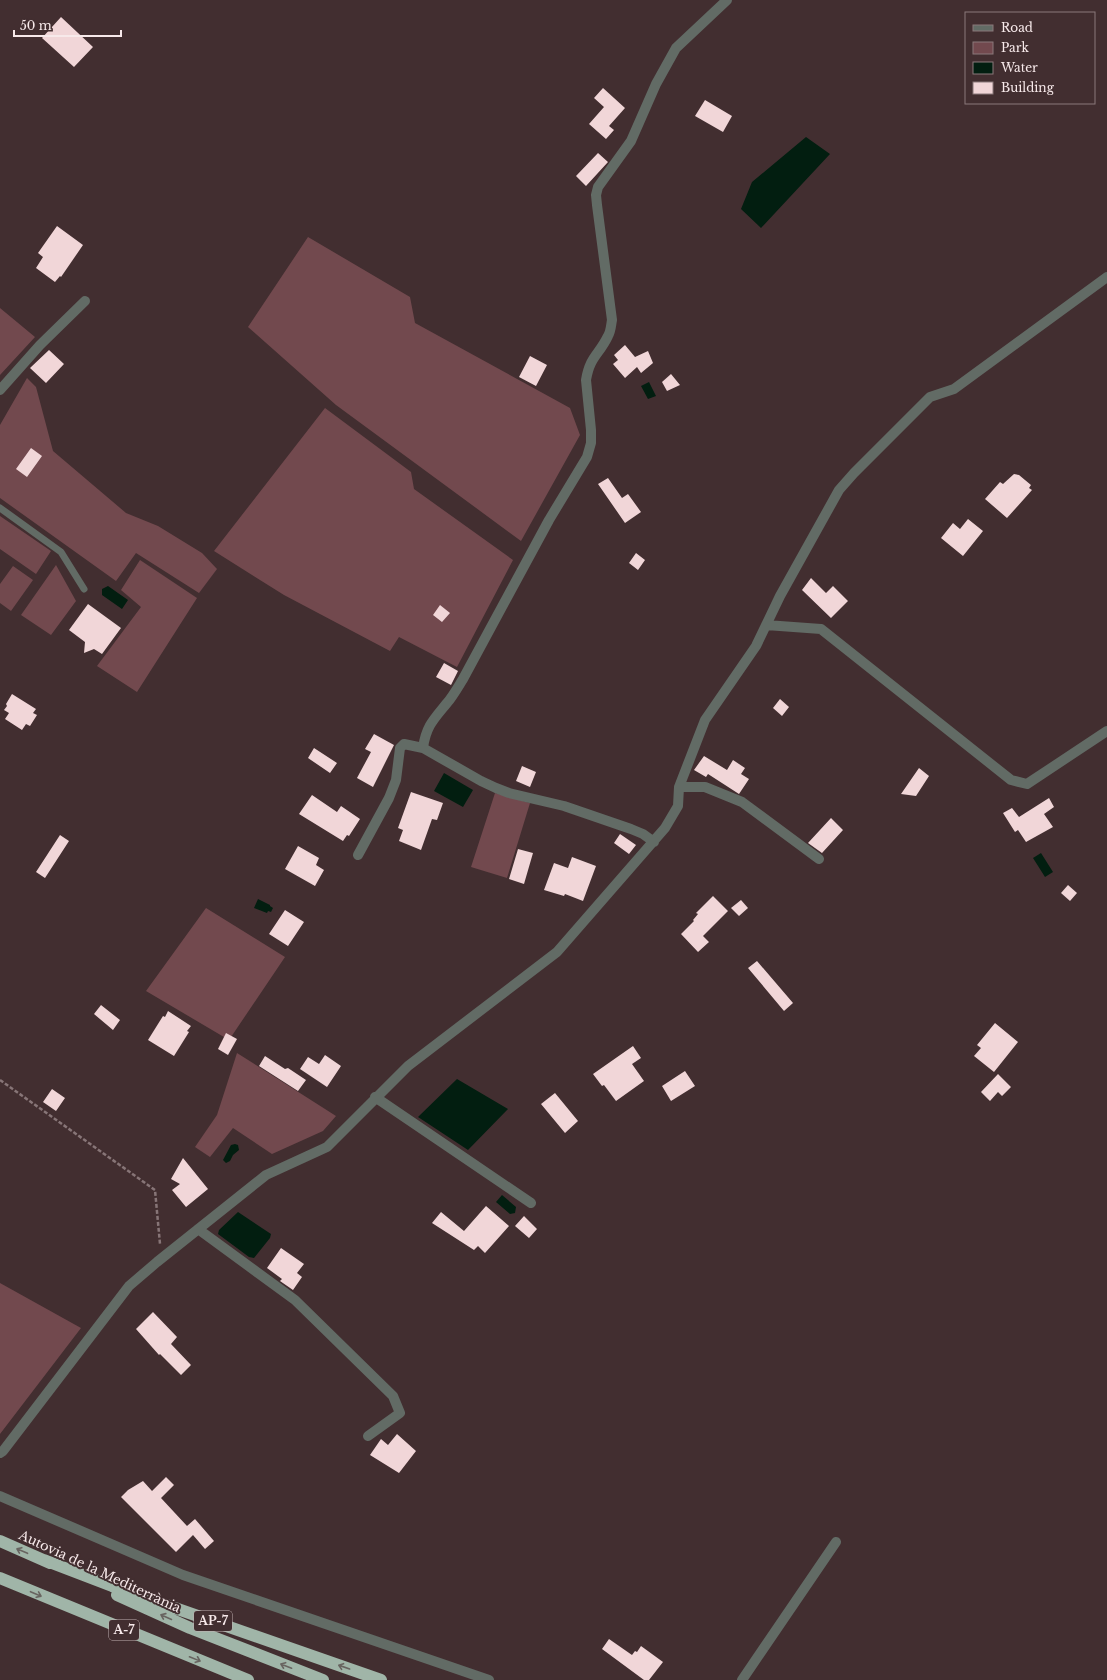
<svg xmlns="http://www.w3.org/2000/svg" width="1107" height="1680" font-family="'Libre Baskerville',serif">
<rect width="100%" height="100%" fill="#422e30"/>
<!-- green -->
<path fill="#72494e" d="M308 237 410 297 415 323 570 408 580 435 521 541 336 405 248 327Z
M0 308 35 337 0 375Z
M27 378 36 387 53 451 126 513 158 526 202 553 217 569 199 593 136 553 116 581 0 498V425Z
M325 408 411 472 414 489 513 560 457 667 399 637 390 651 284 595 214 551Z
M0 516 51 551 36 574 0 549Z
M140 560 197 598 137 692 97 666 141 607 121 590Z
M56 565 76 601 51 635 21 615Z
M13 566 33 580 11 611 0 603V584Z
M495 793 530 803 507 878 471 867Z
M206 908 285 957 229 1040 146 991Z
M237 1053 336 1116 323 1131 272 1154 233 1128 210 1157 195 1147 217 1115Z
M0 1283 81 1328 0 1434Z"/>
<!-- water -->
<path fill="#021e10" d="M806 137 830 154 761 228 741 209 752 182Z
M649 382 656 396 648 399 641 386Z
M108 586 128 600 122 609 102 595V589Z
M444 773 473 790 463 807 434 791Z
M1041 853 1053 872 1045 877 1033 858Z
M258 899 270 905V906L273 908 271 912 268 911 267 913 254 908Z
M457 1079 508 1109 468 1150 418 1117Z
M235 1144 238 1145 239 1150 233 1155 230 1161 226 1163 223 1160 231 1145Z
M502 1195 516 1207 515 1213 510 1214 496 1202Z
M238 1212 271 1234 270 1238 254 1258 249 1257 218 1234 219 1230Z"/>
<!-- building -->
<path fill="#f1d6d8" d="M61 17 93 47 74 67 42 38Z
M603 88 625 108 609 126 614 130 606 139 589 124 604 107 594 98Z
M705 100 732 116 723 132 695 116Z
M598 153 608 162 586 186 576 176Z
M57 226 83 245 61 277 60 276 55 282 36 268 43 257 38 253Z
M625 345 635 357 648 351 653 363 641 373 637 367 625 378 613 364 618 360 614 355Z
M49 350 64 364 46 383 30 368Z
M530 356 547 365 536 386 519 377Z
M671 374 680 385 667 391 662 382Z
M31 448 42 456 27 477 16 469Z
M1014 474 1019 475 1031 485 1029 488 1032 490 1007 518 985 499 1000 482 1003 484Z
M608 478 622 498 628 494 641 512 625 523 598 484Z
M968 519 983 531 963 556 941 538 953 523 960 529Z
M636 553 645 560 638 570 629 563Z
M811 578 826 593 833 586 848 601 831 618 802 590Z
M88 604 121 628 102 654 94 649 84 653 85 642 69 630Z
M440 605 450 613 442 622 433 615Z
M444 663 458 671 451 685 436 677Z
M12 694 36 709 33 713 37 715 30 726 26 724 22 730 5 719 9 713 4 710 7 706 6 704Z
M780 699 789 707 782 716 773 708Z
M374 734 394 745 373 787 357 778 371 752 365 749Z
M314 748 337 763 330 773 308 758Z
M704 756 727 770 733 760 745 768 741 774 749 779 739 794 708 774 706 777 694 770Z
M522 766 536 772 530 787 516 781Z
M919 768 929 776 916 796 901 794Z
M411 792 443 803 437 820 432 819 421 850 399 841 403 830 398 828Z
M312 795 337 812 341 806 360 819 349 836 347 835 343 841 299 814Z
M1049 798 1054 807 1044 814 1053 827 1026 842 1018 830 1015 832 1003 813 1012 808 1019 817Z
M831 818 843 830 822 853 808 843Z
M620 834 636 845 629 854 614 843Z
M60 835 69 841 45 878 36 872Z
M298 846 319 858 316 865 324 870 315 886 285 869Z
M518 849 533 853 524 884 509 879Z
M572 857 596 866 583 901 565 894 564 896 544 890 554 863 568 868Z
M1068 885 1077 893 1070 901 1061 893Z
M713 896 728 911 703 936 709 942 698 952 681 934 694 921 693 920 698 914 696 913Z
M741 900 748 908 739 916 731 908Z
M285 910 304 922 288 946 269 934Z
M757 961 793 1003 784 1011 748 968Z
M101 1005 120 1020 113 1030 94 1014Z
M168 1011 191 1026 187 1031 189 1032 174 1056 148 1040 163 1016 165 1017Z
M995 1023 1018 1042 994 1072 974 1056 981 1048 977 1045Z
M226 1033 237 1039 228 1055 218 1049Z
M633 1046 641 1058 632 1064 644 1081 616 1101 604 1085 602 1086 593 1074Z
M325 1055 341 1066 327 1087 300 1069 308 1057 319 1064Z
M265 1056 285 1069 288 1068 306 1080 298 1091 259 1066Z
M685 1071 695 1086 671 1101 662 1086Z
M998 1074 1011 1087 1002 1096 998 1092 990 1101 981 1092Z
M52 1089 65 1098 56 1111 43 1102Z
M555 1093 578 1121 565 1133 541 1104Z
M183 1158 208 1189 186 1207 172 1190 180 1184 171 1179Z
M486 1206 509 1226 485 1253 478 1246 474 1250 432 1223 441 1212 464 1231Z
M524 1216 537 1229 529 1238 515 1226Z
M281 1248 304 1264 297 1273 302 1277 293 1290 280 1281 282 1279 267 1268Z
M153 1312 177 1337 171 1344 191 1365 181 1375 160 1354 159 1355 136 1329Z
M397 1434 416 1451 399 1473 370 1455 381 1439 388 1445Z
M166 1477 174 1485 161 1498 187 1526 195 1519 214 1541 205 1549 193 1535 176 1552 121 1497 128 1490 143 1481 152 1491Z
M609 1639 632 1655 635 1651 637 1652 641 1646 663 1662 649 1680H644L602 1649Z"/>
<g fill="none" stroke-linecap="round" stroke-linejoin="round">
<!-- path -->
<path stroke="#877577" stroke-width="2.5" stroke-dasharray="4 2" stroke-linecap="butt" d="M0 1080 155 1190 160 1244"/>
<!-- service -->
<path stroke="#626b65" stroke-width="7" d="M0 508 61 552 84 589"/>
<!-- minor -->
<path stroke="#626b65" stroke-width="10" d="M0 390 40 345 85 301
M766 625 821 629 1011 780 1027 784 1107 731
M423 748C426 726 434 719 447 703 453 696 458 687 463 679L549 520 587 457 591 443V430L586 380C590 356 599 355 608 336 611 331 611 325 612 320L597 205 596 195 598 187 631 141 656 84 676 48 727 0
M679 787H705L742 802 819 859
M358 855 389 798 396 780 400 748 404 744 423 748 481 781 496 788 509 793 564 806 631 829 643 834 654 842
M375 1097 531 1203
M198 1229 295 1300 393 1396 400 1413 368 1436
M0 1453 3 1451 129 1286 157 1262 266 1175 327 1147 408 1066 557 952 665 828 678 806 679 787 705 720 756 646 780 596 839 490 854 473 930 397 954 389 1107 277
M0 1496 183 1575 489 1680
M742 1680 836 1542"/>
<!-- motorway -->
<path stroke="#a0b5a8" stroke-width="12" d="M0 1541 50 1563
M44 1560 112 1586 381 1680
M0 1578 248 1680
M117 1595 190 1628 323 1680"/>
</g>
<!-- one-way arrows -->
<defs><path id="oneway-shaft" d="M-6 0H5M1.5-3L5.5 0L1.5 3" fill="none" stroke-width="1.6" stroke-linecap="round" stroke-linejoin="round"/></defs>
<g stroke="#686460">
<use href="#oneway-shaft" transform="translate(22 1551) rotate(-157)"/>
<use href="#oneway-shaft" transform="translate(36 1594) rotate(23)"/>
<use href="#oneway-shaft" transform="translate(166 1617) rotate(-156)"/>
<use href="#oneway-shaft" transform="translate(195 1659) rotate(22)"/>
<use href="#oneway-shaft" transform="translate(286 1666) rotate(-159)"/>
<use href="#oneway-shaft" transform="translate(344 1667) rotate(-161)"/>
</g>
<g text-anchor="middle" stroke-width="4" stroke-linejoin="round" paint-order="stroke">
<!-- shield labels -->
<g fill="#422e30" stroke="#c1b1b2" stroke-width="1">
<rect x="194" y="1611" width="38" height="20" rx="3"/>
<rect x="109" y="1620" width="30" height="20" rx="3"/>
</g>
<g font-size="12" font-weight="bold" fill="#f7e9ea">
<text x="213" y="1625">AP-7</text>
<text x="124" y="1634">A-7</text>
</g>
<!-- street labels -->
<g font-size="13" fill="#f7e9ea" stroke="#422e30">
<text transform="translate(100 1571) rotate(25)" y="5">Autovia de la Mediterrània</text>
</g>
</g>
<!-- legend -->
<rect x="965" y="12" width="130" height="92" fill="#422e30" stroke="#8a797a"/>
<rect x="973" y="25" width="20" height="6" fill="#626b65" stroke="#8a797a"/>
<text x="1001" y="32" font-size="12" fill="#f7e9ea">Road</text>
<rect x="973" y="42" width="20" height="12" fill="#72494e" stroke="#8a797a"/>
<text x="1001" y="52" font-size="12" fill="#f7e9ea">Park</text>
<rect x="973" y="62" width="20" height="12" fill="#021e10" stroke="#8a797a"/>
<text x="1001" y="72" font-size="12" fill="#f7e9ea">Water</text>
<rect x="973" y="82" width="20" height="12" fill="#f1d6d8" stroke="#8a797a"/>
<text x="1001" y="92" font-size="12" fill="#f7e9ea">Building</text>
<!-- scale -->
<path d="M14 30v6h107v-6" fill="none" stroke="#f7e9ea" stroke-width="2"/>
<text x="20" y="30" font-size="12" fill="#f7e9ea" stroke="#422e30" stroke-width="3" paint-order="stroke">50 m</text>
</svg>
